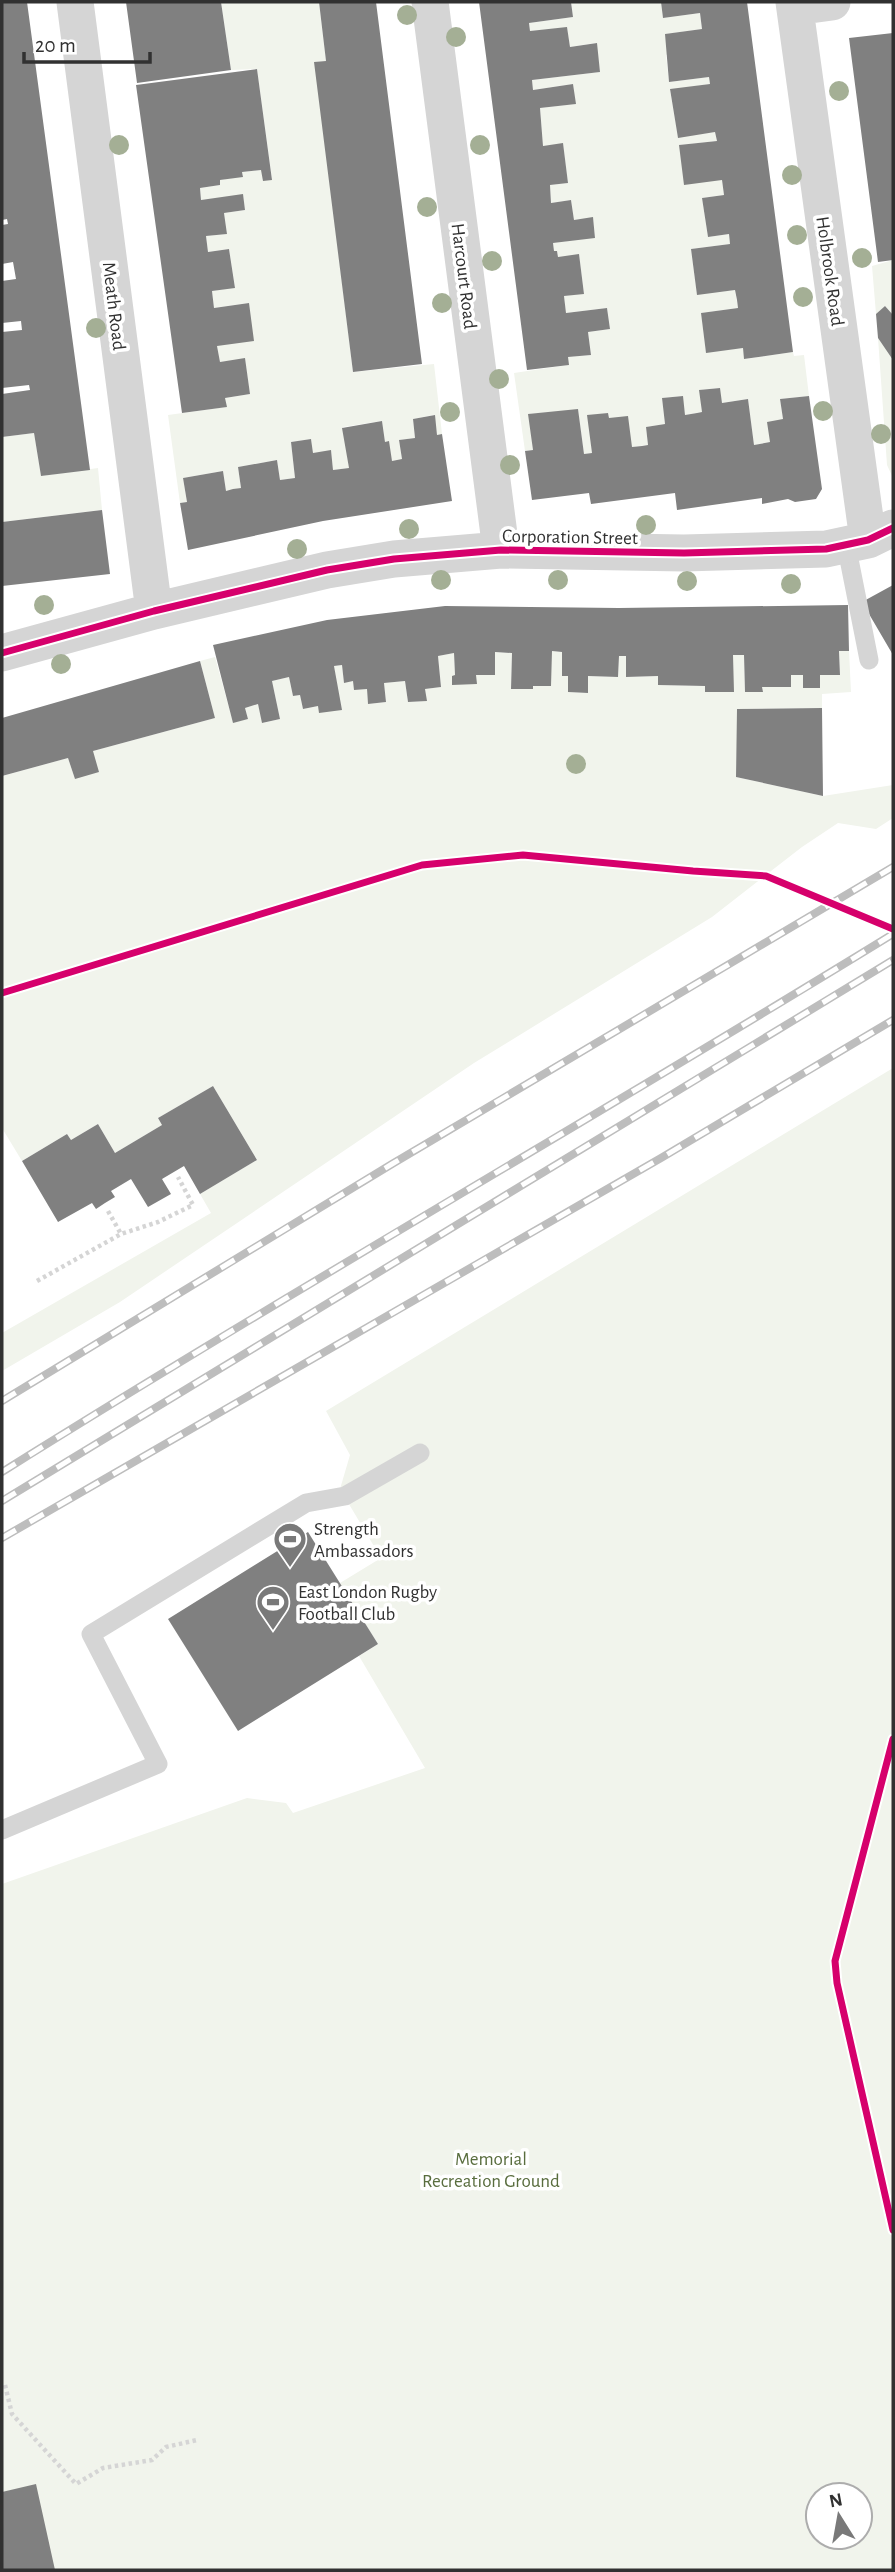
<svg xmlns="http://www.w3.org/2000/svg" width="895" height="2572" font-family="'Alegreya Sans',sans-serif">
<rect width="100%" height="100%" fill="#fff"/>
<!-- green -->
<path fill="#f1f4ec" fill-rule="evenodd" d="M221 2H319L326 61 315 62 353 372 434 364 442 434 437 435 434 415 413 419 415 438 399 440 402 459 392 461 385 442 382 421 343 427 349 468 333 470 331 451 313 453 311 439 291 442 295 478 280 480 277 460 238 467 241 488 226 491 223 471 183 478 187 502 180 503 168 415 226 407 225 398 250 394 245 359 220 362 217 346 249 303 214 308 212 291 235 287 229 249 208 252 206 236 227 234 224 213 245 210 243 195 201 200 200 188 220 185V180L243 176 242 172 261 170 272 179 257 69 231 70Z
M571 2H661L663 18 700 13 702 29 666 34 668 54 666 55 669 82 709 77 710 84 670 90 678 137 715 132 717 141 680 145 722 180 724 195 702 198 708 237 729 234 730 244 691 249 697 294 735 290 738 308 701 313 706 352 743 348 745 359 793 352 794 356 804 355 809 396 780 399 783 419 770 442 754 445 748 399 722 403 719 388 700 390 702 412 685 415 682 396 662 398 665 424 646 427 648 445 632 447 609 418 608 413 588 416 592 453 584 454 578 410 529 414 533 450 525 451 514 373 568 365V357L591 355 588 332 610 329 607 308 566 313 564 296 584 293 579 255 558 257 557 251H554L553 243 595 237 593 218 574 220 571 200 551 203 550 185 568 183 563 144 543 146 540 108 575 104 573 84 533 90 532 80 600 72 596 43 570 47 567 28 530 31 529 23 573 17Z
M893 260V315L885 306 876 314 872 266Z
M878 338 893 358V478L887 465Z
M34 433 41 476 98 468 102 510 2 522V437Z
M552 651 562 652V675L568 676V692L587 693 588 676 618 677 619 656H626V677L658 676 659 685 705 686V692H733V655H744L745 692H762V687H791V675H803V688H820V675H840L839 651H849L851 692 822 694V708L738 709 736 777 823 796 893 785V818L876 829 838 823 802 847 712 917 474 1063 120 1302 2 1371V1333L211 1213 200 1194 257 1160 213 1086 158 1118 162 1125 115 1153 98 1124 71 1140 67 1134 22 1161 2 1128V776L68 758 75 779 93 751 215 718 200 661 215 657 233 722 248 719 245 708 258 704 263 723 280 719 272 681 289 677 293 696 300 695 303 709 318 706 341 710 334 666 342 665 344 682 353 681 367 689 368 704 386 702 384 683 405 681 408 702 426 701 425 689 441 687 438 656 454 653 455 675 476 684V675H495V652L512 653 511 689H532Z
M893 1068V2570H2V1884L247 1798 286 1803 293 1813 425 1768 359 1656 378 1644 340 1583 381 1558 340 1489 350 1455 326 1411ZM818 2495H860V2537H818Z"/>
<!-- building -->
<path fill="#808080" d="M2 2H27L90 470 41 476 34 433 2 437V394L30 390 29 385 2 388V332L22 330 21 321 2 323V281L16 279 13 262 2 264V225L8 224 7 219 2 220Z
M126 2H221L231 70 137 83Z
M319 2H376L422 364 353 372 314 62 326 61Z
M479 2H571L573 17 529 23 530 31 567 27 570 47 597 43 600 72 532 80 533 90 573 84 576 104 540 108 543 146 563 143 568 183 550 185 551 203 571 200 574 220 593 217 595 238 553 243 554 251H557L558 257 579 254 584 294 564 296 566 313 607 308 610 329 588 332 591 355 568 357 569 365 527 370Z
M661 2H747L793 352 744 359 743 348 706 353 701 313 738 308 737 300 735 290 697 295 691 249 730 244 729 234 708 237 702 198 724 195 722 180 684 185 679 145 717 141 715 132 678 138 670 89 710 84 709 77 669 82 665 34 702 29 700 13 663 18Z
M893 33V260L878 262 849 38Z
M257 69 272 180 263 181 261 170 242 172 243 177 220 180V185L200 188 201 200 243 194 245 210 224 213 227 234 206 236 208 252 229 249 235 288 212 291 214 308 249 303 254 341 217 346 220 362 245 358 250 394 225 398 227 407 182 413 136 85Z
M885 306 893 315V360L878 338 876 314Z
M720 388 722 403 748 399 754 445 770 442 767 422 783 419 780 399 809 396 822 489 816 499 795 502 788 499 762 504V498L677 510 675 493 591 504 589 493 532 500 525 451 533 450 528 414 578 409 584 454 592 453 587 415 608 413 609 418 628 416 632 447 642 446 648 445 646 427 665 424 662 398 683 396 685 415 697 413 702 412 699 390Z
M435 415 437 435 442 434 452 501 323 521 188 550 180 503 187 502 183 478 223 471 226 491 233 489 241 488 238 467 277 460 280 480 295 478 291 442 311 439 313 453 331 450 333 470 349 468 342 428 382 421 385 442 389 441 392 461 402 459 399 440 415 438 413 419Z
M102 510 110 574 2 586V522Z
M893 585V655L862 602Z
M848 605 849 651H839L840 675H820V688H803V675H791V687H762L763 692H745L744 655H733L734 692H705V686L658 685V676L626 677V656H619L618 677 588 676V693L568 692V676H562V652L552 651 551 686H533V689H511L512 653 495 652V675H476L477 684 452 685V676L455 675 454 653 438 656 441 687 425 689 427 701 408 702 405 681 384 683 386 702 368 704 367 689 354 690 353 681 344 683 342 665 334 666 342 710 319 713 318 706 303 709 300 695 293 696 289 677 272 681 280 719 262 723 258 704 245 708 248 719 233 723 213 645 327 620 445 606 619 608Z
M200 661 215 718 93 751 99 772 75 779 68 758 2 776V718Z
M822 708 823 796 736 777 737 709Z
M213 1086 257 1160 200 1194 184 1166 162 1179 171 1194 148 1207 131 1179 111 1191 115 1197 105 1203 96 1209 92 1203 58 1222 22 1161 67 1134 71 1140 98 1124 115 1153 162 1125 158 1118Z
M308 1532 378 1644 238 1731 168 1619Z
M36 2484 55 2570H2V2492Z"/>
<g fill="none" stroke-linecap="round" stroke-linejoin="round">
<!-- path -->
<path stroke="#d5d5d5" stroke-width="4.5" stroke-dasharray="3.5 3.5" stroke-linecap="butt" d="M108 1211 121 1234
M37 1281 121 1234 158 1222 193 1205 178 1177
M5 2385 12 2414 76 2484 103 2468 152 2460 166 2447 197 2440"/>
<!-- service -->
<path stroke="#d5d5d5" stroke-width="19" d="M846 544 869 660
M2 1830 158 1764 91 1634 306 1503 345 1496 420 1453"/>
<!-- minor -->
<path stroke="#d5d5d5" stroke-width="37" d="M75 2 154 611
M430 2 501 550
M794 2 868 540
M795 7 832 2
M2 653 154 611 327 570 394 559 501 550 684 553 826 549 868 540 893 528"/>
<defs>
<path id="rail" d="M2 1401 392 1164 893 867
M2 1472C296 1288 597 1116 893 934
M2 1501 893 960
M2 1538 661 1158 893 1020"/>
</defs>
<!-- rail casing -->
<use href="#rail" stroke="#bdbdbd" stroke-width="8"/>
<!-- rail -->
<use href="#rail" stroke="#fff" stroke-width="5" stroke-dasharray="16" stroke-linecap="butt"/>
<defs>
<path id="cycleway" d="M2 653 154 611 327 570 394 559 501 550 684 553 826 549 868 540 893 528
M2 993 422 865 523 855 693 871 766 876 893 929
M893 1739 835 1961 837 1983 893 2230"/>
</defs>
<!-- cycleway casing -->
<use href="#cycleway" stroke="#fff" stroke-width="11"/>
<!-- cycleway -->
<use href="#cycleway" stroke="#d6006c" stroke-width="7"/>
</g>
<!-- trees -->
<g fill="#a4af95">
<circle cx="407" cy="15" r="10"/>
<circle cx="456" cy="37" r="10"/>
<circle cx="839" cy="91" r="10"/>
<circle cx="119" cy="145" r="10"/>
<circle cx="480" cy="145" r="10"/>
<circle cx="792" cy="175" r="10"/>
<circle cx="427" cy="207" r="10"/>
<circle cx="797" cy="235" r="10"/>
<circle cx="862" cy="258" r="10"/>
<circle cx="492" cy="261" r="10"/>
<circle cx="803" cy="297" r="10"/>
<circle cx="442" cy="303" r="10"/>
<circle cx="96" cy="328" r="10"/>
<circle cx="499" cy="379" r="10"/>
<circle cx="823" cy="411" r="10"/>
<circle cx="450" cy="412" r="10"/>
<circle cx="881" cy="434" r="10"/>
<circle cx="510" cy="465" r="10"/>
<circle cx="646" cy="525" r="10"/>
<circle cx="409" cy="529" r="10"/>
<circle cx="297" cy="549" r="10"/>
<circle cx="441" cy="580" r="10"/>
<circle cx="558" cy="580" r="10"/>
<circle cx="687" cy="581" r="10"/>
<circle cx="791" cy="584" r="10"/>
<circle cx="44" cy="605" r="10"/>
<circle cx="61" cy="664" r="10"/>
<circle cx="576" cy="764" r="10"/>
</g>
<!-- icons -->
<defs>
<symbol id="stadium-pin" viewBox="-11 -11 22 30"><path d="M0 17L-7.5 6A9.5 9.5 0 1 1 7.5 6Z" fill="#797979" stroke="#fff"/><path d="M0-5a6.5 5 0 1 0 0 10a6.5 5 0 1 0 0-10ZM-3.5-1.8h7v3.6h-7Z" fill="#fff"/></symbol>
</defs>
<g fill-rule="evenodd">
<use href="#stadium-pin" x="271" y="1520" width="38" height="52"/>
<use href="#stadium-pin" x="254" y="1583" width="38" height="52"/>
</g>
<g text-anchor="middle" stroke-width="7" stroke-linejoin="round" paint-order="stroke">
<!-- street labels -->
<g font-size="19" fill="#313131" stroke="#fff">
<text transform="translate(831 271) rotate(82)" y="7">Holbrook Road</text>
<text transform="translate(465 276) rotate(83)" y="7">Harcourt Road</text>
<text transform="translate(115 306) rotate(83)" y="7">Meath Road</text>
<text transform="translate(570 536) rotate(1)" y="7">Corporation Street</text>
</g>
<!-- poi labels -->
<g font-size="19" fill="#313131" stroke="#fff" text-anchor="start">
<text x="314" y="1535">Strength<tspan x="314" dy="22">Ambassadors</tspan></text>
<text x="298" y="1598">East London Rugby<tspan x="298" dy="22">Football Club</tspan></text>
</g>
<!-- park labels -->
<g font-size="19" fill="#596d3e" stroke="#fff">
<text x="491" y="2165">Memorial<tspan x="491" dy="22">Recreation Ground</tspan></text>
</g>
</g>
<!-- border -->
<rect width="895" height="2572" fill="none" stroke="#313131" stroke-width="7"/>
<!-- north arrow -->
<g transform="translate(839 2516) rotate(349)"><circle r="33" fill="#ffffff" stroke="#adadad" stroke-width="2"/>
<path d="M0-5L12 26L0 18L-12 26Z" fill="#797979"/>
<text y="-10" font-size="19" font-weight="bold" text-anchor="middle" fill="#313131">N</text>
</g>
<!-- scale -->
<path d="M24 52v10h126v-10" fill="none" stroke="#313131" stroke-width="3.5"/>
<text x="35" y="52" font-size="21" fill="#313131" stroke="#ffffff" stroke-width="5" paint-order="stroke">20 m</text>
</svg>
